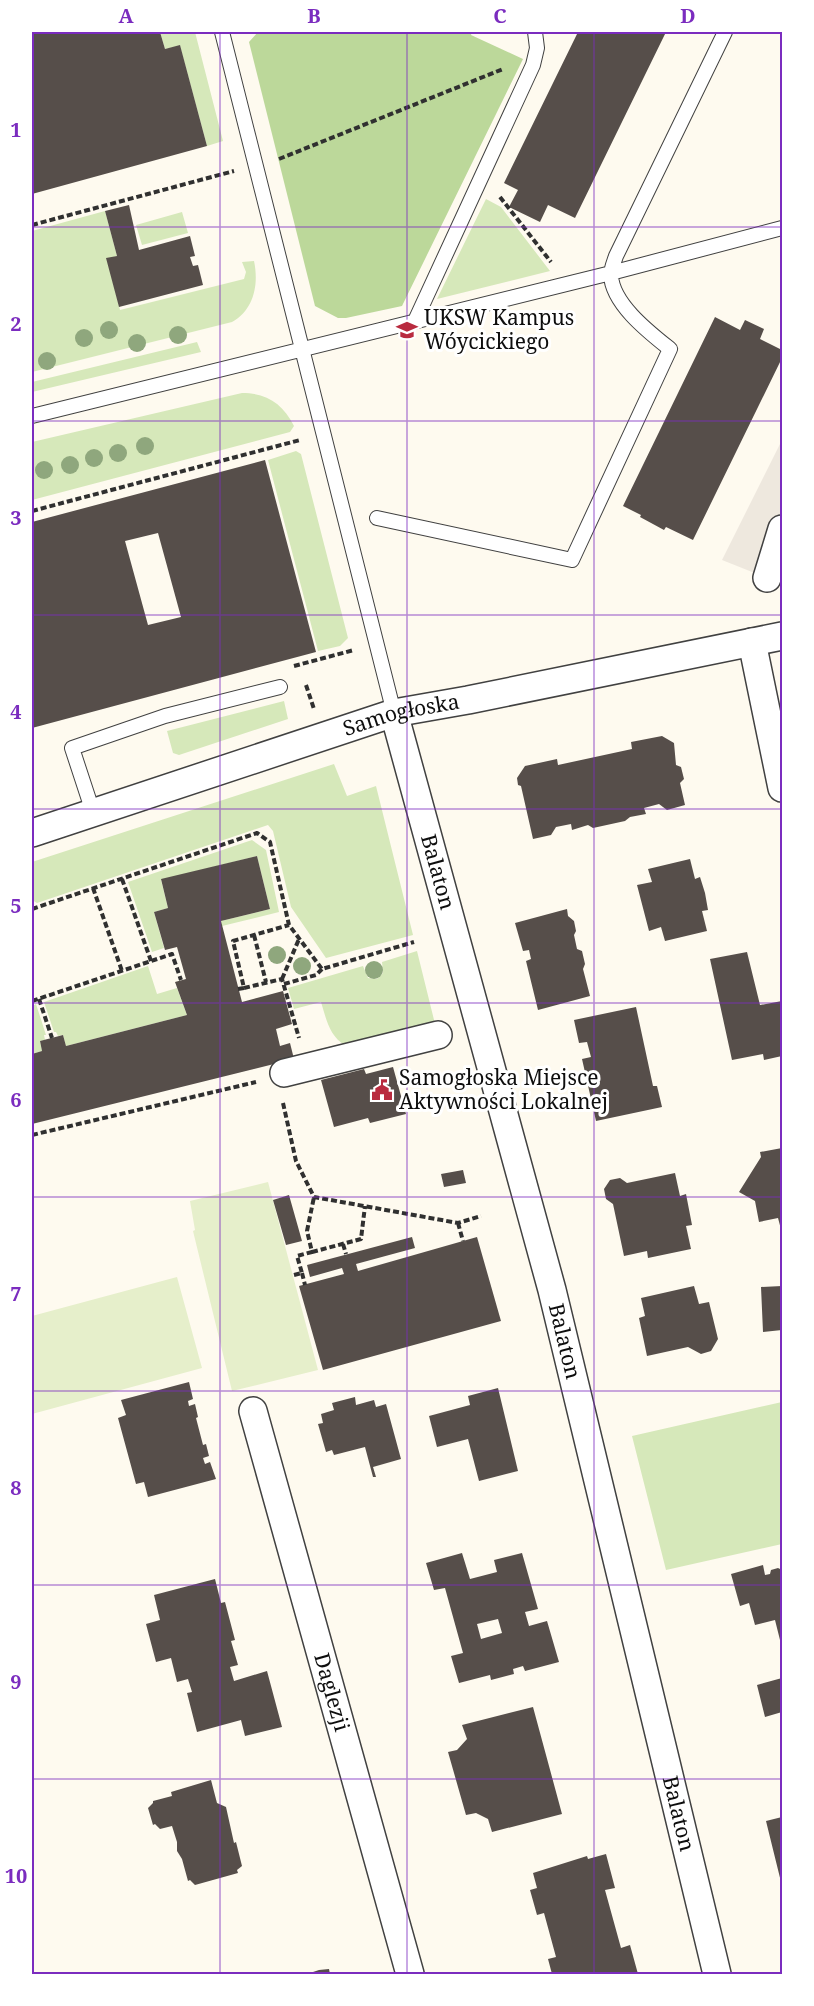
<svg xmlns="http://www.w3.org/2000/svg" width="814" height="2006" font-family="'Noto Serif',serif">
<rect width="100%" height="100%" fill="#fefaef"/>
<!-- green -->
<path fill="#d6e8ba" d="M160 32H195L223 141 207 146 180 46 165 49Z
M486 199 501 207 550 271 437 299Z
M105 211 117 256 107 259 120 310 244 279 246 272 242 262 254 261C259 284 254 310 232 322L32 372V231Z
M182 212 188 233 142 245 136 225Z
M197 342 201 352 32 392V382Z
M242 393C267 393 283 404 294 426L290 432 32 500V442Z
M296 451 301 454 348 638 340 646 318 651 268 460Z
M284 701 288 719 179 755 173 753 167 731Z
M334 764 347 796 376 786 413 935 326 958 291 907 273 831 268 825 37 903 32 900V862Z
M252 840 266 850 279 912 222 926 221 921 270 909 257 856 161 880 168 908 154 912 164 948 152 952 128 882Z
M417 951 436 1028 345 1045C329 1036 326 1018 321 1002L294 1009 288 988 363 966 368 978 377 979 383 973 382 962Z
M148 966 157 994 177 988 187 1015 66 1046 63 1035 58 1036 56 1032H54L44 1002Z
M36 1004 46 1035H44L45 1040 40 1041 42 1051 32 1054V1006Z
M782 1402V1544L666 1570 632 1436Z"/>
<!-- forest -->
<path fill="#bcd89a" d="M258 32H472L471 35 523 59 402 306 346 318H338L315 306 249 42Z"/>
<!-- pitch -->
<path fill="#e6efcb" d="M268 1182 318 1370 232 1391 193 1231 195 1230 190 1201Z
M177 1277 202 1368 32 1414V1316Z"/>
<!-- plaza -->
<path fill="#eee8de" d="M782 440V566L775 581 722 560Z"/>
<!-- building -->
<path fill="#564e4a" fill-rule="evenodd" d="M32 32H160L165 49 180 45 207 146 32 194Z
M578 32H666L575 218 548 205 540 222 509 207 518 190 504 183Z
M129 205 139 250 190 236 195 256 190 257 193 266 198 265 203 285 119 307 106 258 117 256 105 211Z
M715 317 740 330 745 320 764 329 760 339 782 350V358L693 540 666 527 664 530 640 517 641 515 623 506Z
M265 460 316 652 32 728V522ZM158 533 181 617 148 625 125 541Z
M662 736 674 743 676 765 681 767 684 779 680 783 685 805 667 810 659 804 644 808 646 814 630 817 625 821 593 828 588 825 572 830 571 824 556 827 551 835 533 839 521 786 518 785 517 778 525 766 557 759 558 765 632 749 631 742Z
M257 856 270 909 221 921 242 1002 283 991 292 1024 276 1029 280 1046 290 1043 294 1059 32 1124V1054L42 1051 40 1041 63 1035 66 1046 187 1015 175 982 186 979 177 947 165 950 154 912 168 908 161 879Z
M690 859 695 879 700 877 705 893 708 910 702 911 707 931 665 941 661 927 649 931 637 885 652 882 648 869Z
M567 909 568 916 574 921 576 931 574 935 577 949 582 951 585 964 583 969 590 996 538 1010 526 961 531 959 529 950 523 951 515 923Z
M747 952 760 1005 782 1001V1056L764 1060 763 1054 732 1060 710 959Z
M636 1007 653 1086H657L662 1107 596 1121 582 1059 591 1057 587 1042 579 1043 574 1020Z
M393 1067 406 1114 370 1123 368 1118 334 1127 321 1080 364 1069 366 1074Z
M782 1148V1233L778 1218 759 1222 755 1201 739 1192 761 1157 760 1152Z
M463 1170 466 1183 444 1187 441 1174Z
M675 1173 680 1196 686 1194 692 1225 686 1226 691 1249 648 1258 647 1251 624 1256 613 1204 606 1199 604 1189 610 1180 620 1178 627 1183Z
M289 1195 302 1241 286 1245 273 1200Z
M412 1237 415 1248 356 1264 358 1271 477 1237 501 1321 323 1370 299 1286 344 1274 342 1268 310 1277 307 1265Z
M694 1286 699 1304 709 1302 718 1339 711 1351 701 1354 688 1347 647 1356 639 1318 645 1316 641 1298Z
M782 1286V1330L763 1332 761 1287Z
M189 1382 193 1399 188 1401 189 1406 195 1404 198 1417 196 1418 203 1445 206 1444 209 1456 203 1458 205 1464 210 1462 216 1479 148 1497 144 1482 136 1484 118 1418 126 1415 121 1400Z
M498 1388 518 1471 479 1481 468 1439 437 1447 429 1416 470 1405 468 1396Z
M355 1397 356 1405 374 1400 376 1407 386 1404 401 1459 373 1467 376 1477H373L365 1447 334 1455 332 1450 326 1452 318 1424 323 1423 321 1414 334 1410 332 1403Z
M462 1553 470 1579 497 1572 494 1560 522 1553 538 1609 525 1612 529 1626 547 1621 559 1662 525 1671 523 1666 513 1669 514 1674 491 1680 490 1675 459 1683 451 1656 463 1653 445 1588 434 1590 426 1563ZM498 1619 502 1633 481 1639 477 1624Z
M763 1565 765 1575 770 1574 771 1570 778 1568 782 1570V1648L775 1620 755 1625 749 1603 740 1606 731 1574Z
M215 1579 221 1603 225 1602 235 1640 231 1641 238 1665 230 1667 234 1681 267 1671 282 1727 245 1736 241 1720 197 1732 187 1693 192 1692 188 1679 177 1682 171 1658 156 1662 146 1624 160 1620 154 1595Z
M782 1678V1712L765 1717 757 1685Z
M533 1707 562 1814 492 1832 488 1819 476 1813 466 1815 448 1752 457 1750 467 1739 462 1725Z
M211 1780 217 1803 226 1807 234 1843 236 1842 242 1866 237 1870 238 1873 195 1885 190 1880 188 1881 182 1859 177 1851V1842L172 1826 160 1829 155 1824 153 1825 148 1808 153 1803V1801L172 1796 171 1792Z
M782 1817V1886L766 1821Z
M606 1854 615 1888 605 1890 621 1948 630 1945 638 1974H552L548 1959 556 1957 544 1913 537 1915 530 1890 537 1888 533 1873 587 1856 588 1859Z
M329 1969 330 1974H307L319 1970Z"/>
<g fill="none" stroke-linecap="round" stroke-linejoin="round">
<defs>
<path id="lane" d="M222 32 394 713
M415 321 533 65 537 48 535 32
M32 416 611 273 782 228
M377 518 572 560 670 349C650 333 612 304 611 275 611 269 614 262 616 256L725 32
M93 812 72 748 165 716 280 687"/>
<g id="street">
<path d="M767 578 782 529"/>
<path d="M752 642 782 788"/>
<path id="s1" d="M394 713 552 1290 717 1974"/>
<path id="s2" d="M32 833 394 713 468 700 782 636"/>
<path d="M284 1073 438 1035"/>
<path id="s3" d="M253 1411 410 1974"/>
</g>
</defs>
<!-- lane casing -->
<use href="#lane" stroke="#414141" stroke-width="16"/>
<!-- street casing -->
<use href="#street" stroke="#414141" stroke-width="30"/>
<!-- path -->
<path stroke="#303030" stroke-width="4" stroke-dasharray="6 3" stroke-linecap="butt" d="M279 159 503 69
M500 197 551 262
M32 225 234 171
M32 511 300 440
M294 666 354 650
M306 685 314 709
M122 879 151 961
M93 888 122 971
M32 909 257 833 270 842 289 925 322 969 414 942
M254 935 266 982
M282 979 299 939
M284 984 316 975 322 969
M244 988 282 979 299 1038
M238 989 244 988 233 941 289 925
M39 999 52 1038
M32 1001 172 954 181 980
M283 1103 296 1161 314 1197 458 1223 481 1216
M32 1135 256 1082
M458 1223 463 1241
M343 1244 346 1254
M312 1252 361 1239 365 1206
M302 1273 305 1285
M294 1275 302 1273 297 1256 312 1252 307 1231 314 1197"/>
<!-- lane -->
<use href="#lane" stroke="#fff" stroke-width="14"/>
<!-- street -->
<use href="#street" stroke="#fff" stroke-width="27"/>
</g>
<!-- trees -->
<g fill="#8fa77d">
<circle cx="109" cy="330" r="9"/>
<circle cx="178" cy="335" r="9"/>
<circle cx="84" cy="338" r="9"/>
<circle cx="137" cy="343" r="9"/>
<circle cx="47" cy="361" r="9"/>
<circle cx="145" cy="446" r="9"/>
<circle cx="118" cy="453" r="9"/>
<circle cx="94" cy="458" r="9"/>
<circle cx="70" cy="465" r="9"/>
<circle cx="44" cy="470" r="9"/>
<circle cx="277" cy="955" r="9"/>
<circle cx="302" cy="966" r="9"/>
<circle cx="374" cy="970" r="9"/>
</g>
<!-- grid -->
<path fill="none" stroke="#7b2cbf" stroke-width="1.5" stroke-opacity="0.55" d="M220 32V1974M407 32V1974M594 32V1974M32 227H782M32 421H782M32 615H782M32 809H782M32 1003H782M32 1197H782M32 1391H782M32 1585H782M32 1779H782"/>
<!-- icons -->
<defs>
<symbol id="university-bare" viewBox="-9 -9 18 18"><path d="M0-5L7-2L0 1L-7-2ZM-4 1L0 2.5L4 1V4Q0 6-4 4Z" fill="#b92b3f" stroke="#fff" stroke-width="2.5" paint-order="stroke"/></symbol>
<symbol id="civic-bare" viewBox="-9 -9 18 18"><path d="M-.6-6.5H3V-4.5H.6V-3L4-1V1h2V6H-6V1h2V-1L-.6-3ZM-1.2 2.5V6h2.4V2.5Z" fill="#b92b3f" stroke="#fff" stroke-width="2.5" paint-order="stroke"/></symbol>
</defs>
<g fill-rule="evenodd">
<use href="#university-bare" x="392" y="315" width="30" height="30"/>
<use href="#civic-bare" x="367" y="1075" width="30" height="30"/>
</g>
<g text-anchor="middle" stroke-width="6" stroke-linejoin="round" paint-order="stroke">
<!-- poi labels -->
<g font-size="21" fill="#0e0e0e" stroke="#fff" text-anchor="start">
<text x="424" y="325">UKSW Kampus<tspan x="424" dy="24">Wóycickiego</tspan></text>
<text x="399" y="1085">Samogłoska Miejsce<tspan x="399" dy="24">Aktywności Lokalnej</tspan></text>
</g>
<!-- street labels -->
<g font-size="21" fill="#0e0e0e" stroke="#fff">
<text dy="7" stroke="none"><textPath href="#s2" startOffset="388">Samogłoska</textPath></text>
<text dy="7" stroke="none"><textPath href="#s1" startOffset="165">Balaton</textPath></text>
<text dy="7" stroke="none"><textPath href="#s1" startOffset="651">Balaton</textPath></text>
<text dy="7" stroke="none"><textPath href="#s3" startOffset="292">Daglezji</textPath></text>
<text dy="7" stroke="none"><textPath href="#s1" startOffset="1137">Balaton</textPath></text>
</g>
</g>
<!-- border -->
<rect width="814" height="2006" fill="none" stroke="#ffffff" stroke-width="66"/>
<rect x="33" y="33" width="748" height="1940" fill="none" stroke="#7b2cbf" stroke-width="2"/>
<g font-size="20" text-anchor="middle" font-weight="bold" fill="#7b2cbf">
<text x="126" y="23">A</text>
<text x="314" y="23">B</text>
<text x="500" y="23">C</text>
<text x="688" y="23">D</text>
<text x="16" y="137">1</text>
<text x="16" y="331">2</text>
<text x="16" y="525">3</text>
<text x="16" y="719">4</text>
<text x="16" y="913">5</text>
<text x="16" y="1107">6</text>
<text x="16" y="1301">7</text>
<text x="16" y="1495">8</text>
<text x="16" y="1689">9</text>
<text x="16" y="1883">10</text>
</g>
</svg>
